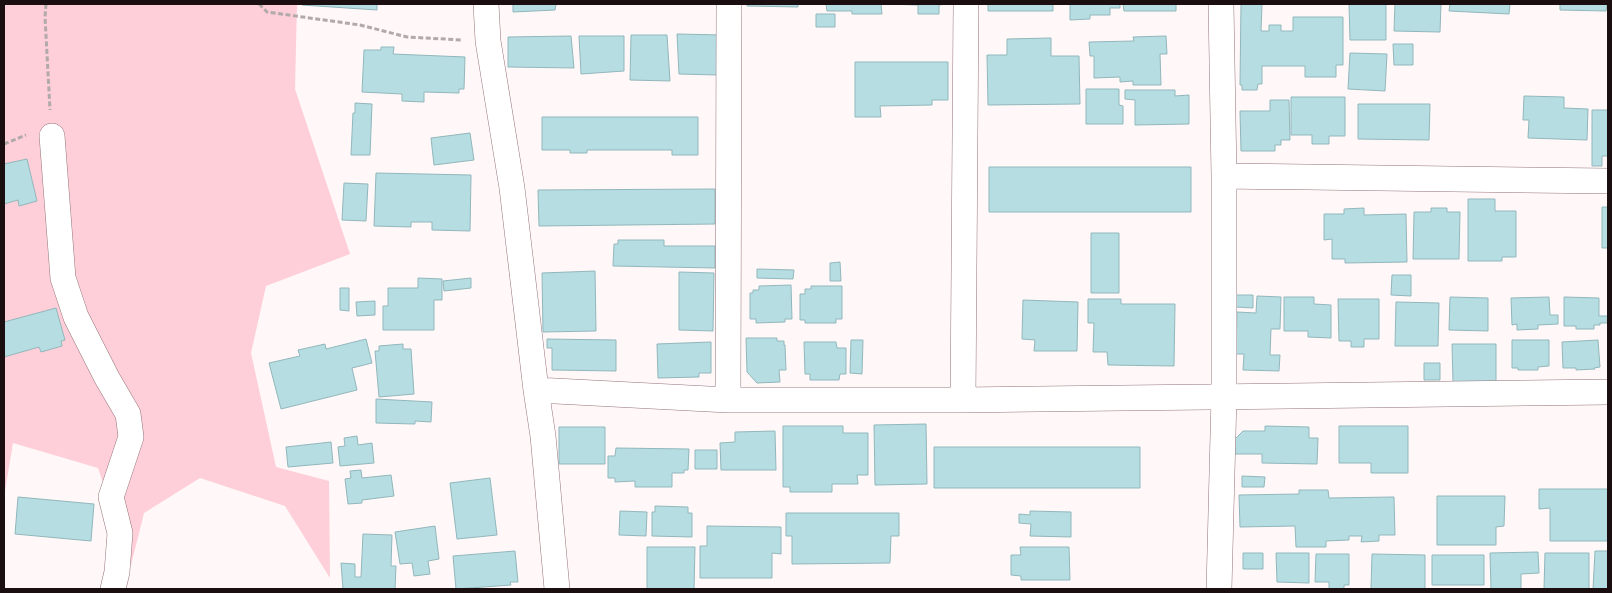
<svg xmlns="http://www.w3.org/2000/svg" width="1612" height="593" font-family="'Source Sans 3',sans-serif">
<rect width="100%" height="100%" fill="#fff7f8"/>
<!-- green -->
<path fill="#fecfd8" d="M4 4H297L295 89 350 254 266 286 251 353 276 467 329 481 330 578 285 506 200 478 144 513 131 565 98 468 13 443 4 497Z"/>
<!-- building -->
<path fill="#b6dee2" stroke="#91b7bb" d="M302 4H377V10L302 5Z
M513 4H556L555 10 513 12Z
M747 4H798V7L747 6Z
M826 4H881L882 14H852V11H827Z
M884 4H946L939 5V14H918V5Z
M988 4H1053V11H988Z
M1070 4H1120V8H1110V15H1090V19L1070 20Z
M1123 4H1176V11H1124Z
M1241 4H1262L1261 31H1269V25H1281V31H1293V17H1343V65H1336V77H1305V66H1262V84H1258L1257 90H1242V85H1240Z
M1349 4H1386V40H1350Z
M1395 4H1441L1440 32 1394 31Z
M1450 4H1510L1509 14 1449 11Z
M1560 4H1607L1606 11 1560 10Z
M816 14H835V27H816Z
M677 34 722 35 718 75 679 74Z
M631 35H667L670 81 630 80Z
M571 36 574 68 508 67V37Z
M579 36H624V71L581 74Z
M1166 36 1167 54H1160L1161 85H1133V81L1120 82V77L1094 78V56H1090L1089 42 1134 41 1133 37Z
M1051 38V56H1079L1080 104 988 105 987 55H1007V39Z
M1393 44H1413V65H1394Z
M381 47H394L393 54 465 57 464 89H459V93L424 92V102L402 101V94L362 92 364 50H381Z
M1350 53 1387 54 1385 91 1348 89Z
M855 62H948V100H932V105L880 106 881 117H855Z
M1086 89H1119V105L1123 106V124H1086Z
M1125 90H1175V96L1189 95V124L1135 125V100L1125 99Z
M1524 96 1564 97V108L1588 109 1587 140 1528 138 1529 120H1523Z
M1291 97H1345V136H1329V144H1312V135H1291Z
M1270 100H1289L1290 140H1281V145H1275V151H1241L1240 111H1270Z
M355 103 372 104 370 155H351L353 113H355Z
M1358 104H1430L1429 140 1358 139Z
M1592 110H1608V156H1602V166H1592Z
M542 117H698V155H672V150H587V153H570V150H542Z
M470 133 474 160 434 165 431 138Z
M27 159 37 201 19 206 18 200 4 204V164Z
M989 167H1191V212H989Z
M376 173 471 175 470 231 432 230V222H411V227L374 226Z
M344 183 368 184 366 221 342 220Z
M715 189V224L539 226 538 190Z
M1468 199H1495V211H1516V257H1502V261H1468Z
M1602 207H1608V248H1602Z
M1364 208V215L1406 214 1407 262 1345 263V259H1332V239L1324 240V214H1344V209Z
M1431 208H1447V212H1460L1459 259H1413L1414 212H1431Z
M1091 233H1119V293H1091Z
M618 240H664V246H715V268L613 266 614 244H618Z
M840 262 841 281H830V263Z
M757 269 794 270 793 279 757 278Z
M595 271 596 331 543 332 542 273Z
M679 272 714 273 713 331 679 330Z
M1392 275H1411V296L1391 295Z
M418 278 442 279V300H434V330H383V306H388V288H418Z
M471 278V288L444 291 443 281Z
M791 285 792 319H785V322L756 323V319H750V293H753V290H759V286Z
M811 286H842V319H836V323H805V320H800V294H805V289H811Z
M340 288H349V311L340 310Z
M1236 295H1253V308L1236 307Z
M1257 296 1281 297 1280 329H1271L1270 355H1280L1279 371 1243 370 1244 354H1236L1237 312 1256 313Z
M1284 297H1314V304L1331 305V338L1308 337V331H1284Z
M1450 297 1488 298V331L1449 330Z
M1549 297 1550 315H1558V324L1538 325V329L1517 330V324L1512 325 1511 298Z
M1564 297 1599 298V316H1608V323H1600V325H1594V329H1576V326H1564Z
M1088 299H1121V304H1175L1174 366 1108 365 1107 352H1093L1094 323H1088Z
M1338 299H1379V339H1364V347H1351V341H1339Z
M1023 300 1078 302 1077 351H1034L1035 340 1022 339Z
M375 301V315L357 316 356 302Z
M1396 302 1439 303 1438 346H1395Z
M56 308 65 340 61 341 62 346 41 352 39 347 4 357V322Z
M746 338H777V341H784V345H785L786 370H779L780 382 757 383 747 372Z
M366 339 372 363 352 368 357 390 281 409 269 363 300 356 298 350 325 344 326 349Z
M547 339 616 340V371L552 370V348H547Z
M851 340H863L862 374 850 373Z
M1512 340H1549V366L1538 367V370H1518V368H1512Z
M1598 340 1600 367 1594 368 1595 369 1576 370V368H1563L1562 342Z
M711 342V373H699V377L658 378 657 344Z
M804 342H836L837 348H846V374H840L839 380H810V374H805Z
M403 344V349H411L414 394 379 397 375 351H379V346Z
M1452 344H1496V382H1453Z
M1424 363H1440V380H1424Z
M376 399 432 402 431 422 415 421V424L376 423Z
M926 424 927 484 875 485 874 425Z
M783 426H843V433H868V475H857L858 484H832V492H790V487H783Z
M1265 426 1309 427V438H1318L1317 464 1262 463V454H1234L1235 439 1243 431H1265Z
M1339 426H1408V473H1371V463H1339Z
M559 427H605V464H559Z
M775 431 776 470H721L720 443 735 442V432Z
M357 436 358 445 372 443 374 463 340 466 338 447 345 446 344 438Z
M331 442 333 463 288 467 286 447Z
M934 447H1140V488H934Z
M616 448 689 449 688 470H684V473H672V487H635V481L615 482V478H608V456H615Z
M695 450H717V469H695Z
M361 470 362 478 391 475 394 496 362 500V503L348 504 345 479 351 478 350 471Z
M1242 476 1265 477 1264 487H1242Z
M490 478 497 535 457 539 450 483Z
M1539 489H1608V541H1550V508L1539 509Z
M1299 490H1328L1329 498 1394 497 1395 535H1379V541L1361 542 1362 536H1349V540L1326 541V547H1296L1295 526 1240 527 1239 495 1299 494Z
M1437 496H1505L1504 526 1496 527V545H1437Z
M18 497 94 504 91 541 15 534Z
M655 506 688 507V513H692V537L652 536V512H655Z
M620 511 647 512 646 536 619 535Z
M1030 511 1071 512V537L1030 536 1031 524 1019 523V514L1030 515Z
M786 513H899V536H891L890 563 792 564V536H786Z
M435 526 439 559 428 561 430 574 414 576 412 563 400 564 395 532Z
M707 526 781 527V554L772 553V578H700V546H707Z
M363 534 392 535 391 566H396L395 589H343L341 563 355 564V577H361Z
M647 547H695L694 589H647Z
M1020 547H1069L1070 580H1021V576L1011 575V555H1021Z
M515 551 518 582H510L511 585 456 589 453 556Z
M1595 551H1608V589H1593Z
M1538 552 1539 573 1521 574V589H1491L1490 553Z
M1243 553H1263V569H1243Z
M1276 553H1309V583L1277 582Z
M1545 553H1589V589H1544Z
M1316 554H1349V585H1344V589H1329V582H1315Z
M1372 554 1425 555V589H1371Z
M1432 555H1484V585H1432Z"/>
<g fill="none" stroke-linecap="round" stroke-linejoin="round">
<defs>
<path id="street" d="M486 4 488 41 512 188 536 390 543 436 557 589
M52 136 63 278 76 317 107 378 128 414 131 437 111 497 120 533 117 572 113 589
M1224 176 1608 181
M536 390 728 400H963L1608 392
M728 400 729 4
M963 400 966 4
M1219 589 1224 396V176L1221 4"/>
</defs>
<!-- street casing -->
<use href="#street" stroke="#94747a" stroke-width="26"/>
<!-- path -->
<path stroke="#b2a9ab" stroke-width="3" stroke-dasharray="5 2.5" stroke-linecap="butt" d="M46 4 45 17 50 110
M259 4 267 12 360 25 407 37 462 40
M4 144 26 135"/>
<!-- street -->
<use href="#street" stroke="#fff" stroke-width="25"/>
</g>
<!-- border -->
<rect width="1612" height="593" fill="none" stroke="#1a0e11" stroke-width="10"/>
</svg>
